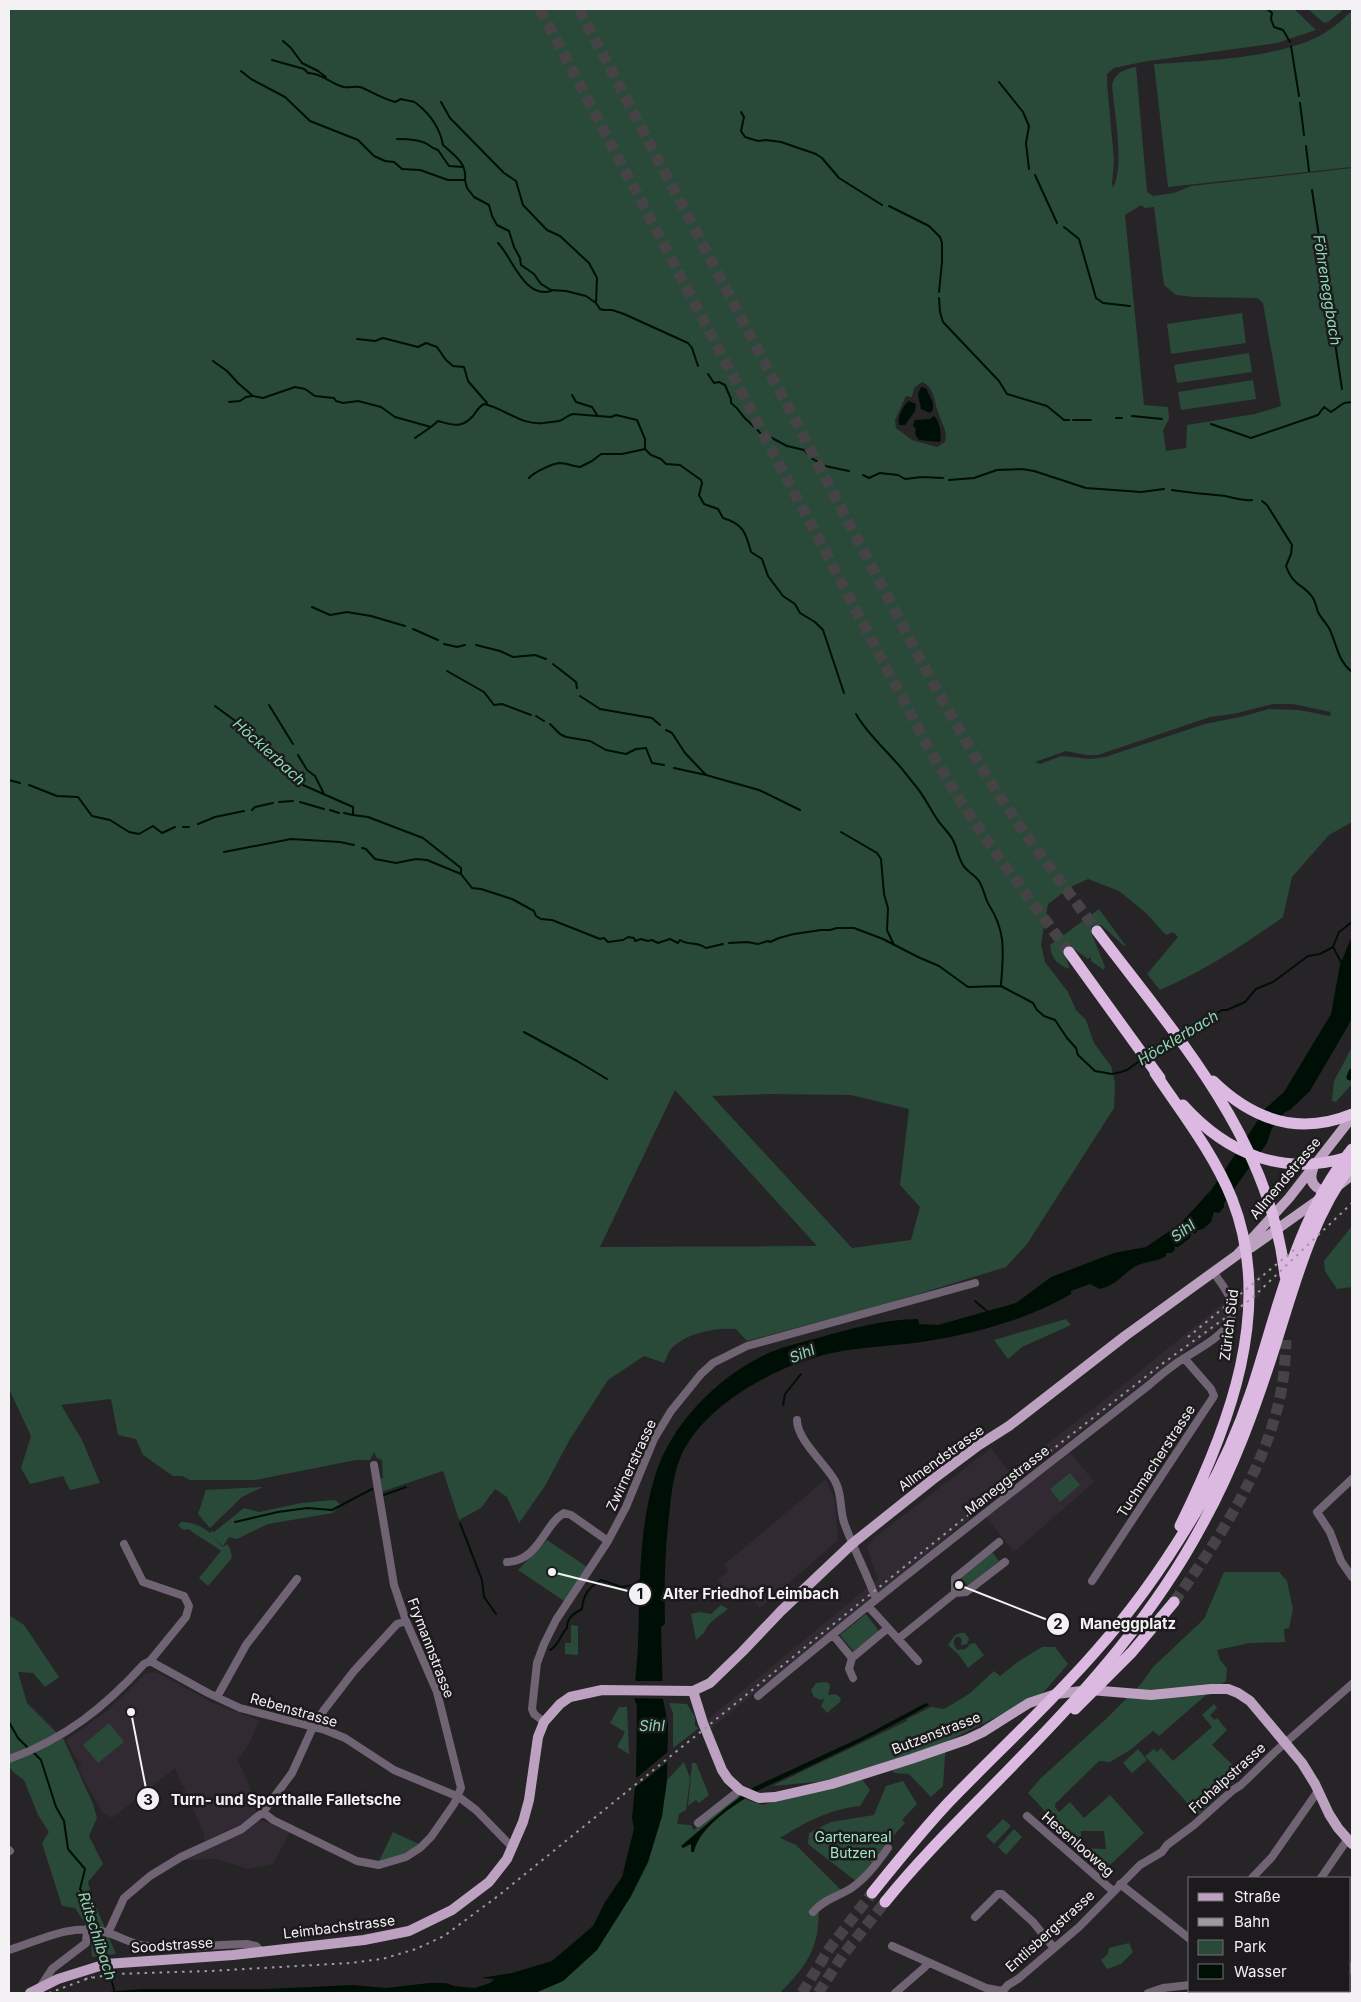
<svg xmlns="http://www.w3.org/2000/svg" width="1361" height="2002" font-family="Inter,sans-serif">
<rect width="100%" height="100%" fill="#272427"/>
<!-- built -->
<path fill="#312a32" d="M1261 1273V1295L1154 1374 959 1527 709 1730 706 1721 878 1579 867 1548 874 1538 991 1448 1010 1473 1113 1393Z
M1069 1451 1094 1482 1014 1552 985 1516Z
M826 1479 835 1500 838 1540 760 1608 740 1585 729 1593 718 1580 728 1571 724 1565Z
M156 1672 213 1703 259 1720 251 1740 238 1760 258 1806 257 1809 253 1815 241 1824 205 1841 203 1836 204 1834 175 1768 112 1818 103 1813 79 1771V1767L82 1766 73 1754 66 1740 106 1712 145 1674Z
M261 1820 290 1832 273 1864 248 1869 217 1859 187 1860 183 1858Z"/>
<!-- green -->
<path fill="#294939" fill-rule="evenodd" d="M9 9H1294L1316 30 1277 43 1142 62 1114 68 1107 74V83L1114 160 1112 183 1113 188C1125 165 1114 112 1112 85 1116 72 1123 70 1136 67L1147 192 1153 196 1174 193 1191 186 1352 168V822L1329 835 1292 877 1283 917C1244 945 1204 971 1160 990L1147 974 1178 937 1173 932 1166 935 1146 913 1119 891 1088 879 1071 887 1048 904 1041 944 1045 962 1068 992 1076 1010 1086 1020 1094 1043 1111 1066 1115 1083 1114 1108 1027 1244 1006 1267 873 1308 747 1341 736 1329C716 1327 685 1333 671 1349 668 1353 666 1359 664 1363L644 1356 608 1380 569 1441 545 1486 519 1523 507 1497 495 1489 481 1508 459 1520 443 1471 381 1492 378 1479 383 1478 382 1460 377 1458 374 1452 370 1460H356L255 1480H190L182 1476H173L143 1455 136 1439 118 1435 111 1399 61 1405 82 1440 100 1483 70 1490 63 1476 30 1484 21 1468 31 1436 9 1389ZM1141 205 1145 208 1154 207 1164 285 1176 295 1194 297 1257 298 1263 303 1281 406 1255 414 1187 425 1186 448 1166 451 1163 430 1169 419 1168 407 1144 405 1125 215ZM922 382C935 388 934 401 938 412 941 422 948 431 945 442L937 447 912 440 896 428 895 420 906 396 912 397 914 388ZM1273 704H1293L1331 712 1330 716 1299 710 1269 709 1240 717 1205 724 1105 757 1091 759 1061 756 1040 764 1035 762 1066 751 1086 755H1098L1210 717 1233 714ZM675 1090 817 1246 600 1247ZM769 1094 851 1095 909 1109 900 1185 920 1207 911 1240 852 1248 712 1096Z
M1308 9H1344L1328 22 1324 23Z
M1352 11V167L1168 187 1154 64C1202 61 1290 58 1329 30 1337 25 1345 17 1352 11Z
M1242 313 1246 343 1171 354 1167 324Z
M1249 353 1252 372 1177 383 1174 365Z
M1253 380 1256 399 1181 410 1178 392Z
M1099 909 1126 946 1123 945 1101 925 1092 926 1091 932 1105 967 1104 970 1091 961V957L1088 959 1071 947 1063 950 1070 969C1058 965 1051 959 1050 945Z
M1352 1047V1084L1336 1102 1332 1101 1334 1081Z
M1352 1226V1287L1337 1289 1325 1271 1324 1261Z
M1066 1319 1071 1325 1022 1347 1008 1359 994 1340Z
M1070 1473 1080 1485 1060 1502 1050 1489Z
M263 1487 242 1497 210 1528 198 1514 206 1490Z
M335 1500 341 1505 333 1513 268 1524 237 1539 229 1537 223 1546 212 1536 223 1547 227 1544 230 1548 232 1558 208 1586 199 1578 221 1551C210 1542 199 1538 189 1529L184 1530 178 1526 181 1522C192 1522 202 1526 210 1533L212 1531 214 1532 244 1508 259 1512 301 1503Z
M547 1540 587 1567 564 1601 518 1570Z
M992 1552 999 1561 968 1586 961 1578Z
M1224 1572H1279L1287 1581 1293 1609 1289 1628 1284 1629 1285 1642 1250 1643 1217 1650 1220 1660 1227 1668 1226 1681 1206 1695 1159 1736 1153 1731 1130 1750 1110 1762 1099 1761 1055 1804V1807L1059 1812 1070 1802 1084 1818 1110 1795 1144 1833 1110 1865 1108 1861 1110 1880 1064 1840 1043 1809 1028 1793 1041 1778 1106 1719 1141 1684 1153 1667 1204 1619ZM1081 1831H1104L1106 1849 1081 1848Z
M721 1605 728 1609C719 1616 707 1623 704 1633L696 1640 691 1614 700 1612 711 1614Z
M866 1614 879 1631 854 1652 840 1635Z
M9 1615 24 1625 59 1677 45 1687 33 1673 18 1672 27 1703 64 1740 93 1804 97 1818 89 1836 103 1864 88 1882 91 1895 116 1954 92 1957 91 1932 75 1908 62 1906 42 1843 49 1832 38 1815 24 1780 12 1771 9 1766Z
M571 1625 578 1626V1655L565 1654V1643H571Z
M960 1633H965L969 1639 967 1644 961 1645 962 1640 960 1637H956C952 1642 954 1645 957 1650L966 1649 970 1644 975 1643 984 1655 968 1668 959 1655 948 1645 955 1635Z
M1042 1647H1055L1068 1664 1042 1694 946 1742 943 1786 931 1797 909 1774 894 1773 890 1765 827 1781 772 1786 907 1721V1719L931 1707 944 1709 969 1694 994 1671 1000 1676 1019 1661Z
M825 1682 829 1683 830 1687 828 1695 835 1694 841 1698 840 1702 827 1713 821 1706 825 1698 821 1700 814 1697 811 1690 816 1683Z
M669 1703 687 1704 695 1717V1726L699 1728 673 1748V1713Z
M1214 1704 1217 1708 1210 1715 1214 1720 1217 1718 1227 1730 1212 1745 1242 1774 1198 1815 1145 1756 1154 1749 1157 1752 1161 1748 1173 1761 1212 1727 1202 1715Z
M619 1707H627L629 1754 617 1747 625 1732 610 1723Z
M109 1723 124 1742 98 1763 83 1745Z
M1138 1749 1147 1760 1132 1773 1123 1763Z
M684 1762 690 1778 686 1810 679 1814 677 1824 691 1825 694 1830 729 1800 737 1796 762 1805 861 1778 870 1790 860 1806C827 1810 808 1821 780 1838L796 1845 842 1891 820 1903C818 1914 819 1929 816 1938 810 1962 796 1976 780 1993H535L563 1981 597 1950 631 1896 648 1862 662 1816 667 1780Z
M692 1763H696L709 1795 699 1803 696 1800 688 1806Z
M903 1781 917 1804 902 1820 905 1823 893 1836 894 1839 857 1882 808 1844 809 1833 831 1822 874 1815 886 1786Z
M1003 1819 1011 1826 994 1844 986 1836Z
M1014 1829 1022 1837 1006 1855 998 1847Z
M393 1832 419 1844 409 1852 387 1860 379 1861Z
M1129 1943 1133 1952 1121 1964 1107 1969 1101 1960 1108 1954 1109 1948Z"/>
<!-- water -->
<path fill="#000f06" d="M921 387 926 388 933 403V410L930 413 921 409 918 394Z
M909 401 916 404 915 411 905 425H899C897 418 903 405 909 401Z
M934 416C940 421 942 435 940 442L919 440 915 434 916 429 913 426 915 420 930 419Z
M1352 936V1019L1310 1091 1291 1109 1284 1113 1272 1128 1267 1143 1224 1203V1207L1219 1213 1214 1212 1211 1222 1203 1229 1198 1230 1195 1234 1192 1231 1190 1238 1178 1247H1174L1175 1250 1171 1253H1166V1256C1157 1262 1146 1261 1136 1266 1121 1275 1119 1284 1100 1289L1090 1284 1071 1291V1294C1029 1319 976 1333 928 1341 898 1346 867 1346 837 1352 783 1362 704 1403 681 1456 674 1472 672 1490 670 1507 665 1547 664 1584 665 1624L661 1627 663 1699 668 1724 667 1780 662 1816 648 1862 631 1896 597 1950 563 1981 535 1993H107L114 1991 143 1989H268L352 1985 386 1988 429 1983H446L454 1986 475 1988 490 1983 494 1979 481 1978 512 1973 552 1961 593 1926 605 1902 622 1877 634 1829 632 1818 636 1778 637 1706 634 1698C635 1681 637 1663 638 1645 640 1589 638 1531 655 1476 671 1423 720 1374 771 1352 786 1346 802 1342 818 1338 850 1329 884 1319 918 1319L919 1324 938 1325 1016 1303 1051 1277 1114 1253 1146 1247 1180 1224 1212 1189 1266 1108 1284 1092 1331 1014 1340 965Z
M926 1703 929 1705C874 1737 816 1763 759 1790 737 1803 699 1826 694 1852H691V1844L683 1848 681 1846 727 1807 752 1788 862 1737Z"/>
<!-- pier -->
<path fill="#272427" d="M632 1681H665L666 1699 632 1698Z
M670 1750V1760L632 1790 634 1780Z"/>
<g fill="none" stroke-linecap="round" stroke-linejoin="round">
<!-- stream -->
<path stroke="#000f06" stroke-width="2" d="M1267 9 1272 13 1271 19 1274 27 1283 30 1290 42
M283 41 291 48 302 63 318 71 326 77
M1291 46 1299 96
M272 60 304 69 308 73C322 73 331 84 344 87 350 88 357 85 363 88 373 93 384 99 395 102L401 99C406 101 412 100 416 103 430 114 440 128 443 145 454 155 467 163 465 179
M241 71 251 79 285 97 310 121 358 140 374 156 385 161 394 162 402 169 420 170 448 180H465L467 188 474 197 489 205 492 216 497 225 509 231 514 247 520 258 521 265 534 274 541 284 551 290 566 291 586 296 596 303 600 309 604 310H612L624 314 688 343 692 348 698 366
M999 82 1023 112 1029 126 1026 143 1029 169
M441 102 450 118 504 173 516 181 523 205 547 230 560 236 589 263 597 278 596 303
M1300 103 1304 135
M741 112 744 117 741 131 745 137 758 141 766 140 781 142 816 154 822 158 839 178 882 205
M397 139C406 139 419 139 427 144 431 147 432 148 438 150L449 166 463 167
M1306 146 1309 171
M1035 175 1057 223
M1312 190 1342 389
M889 206 929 226 940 237 942 243V262L939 292
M1064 227 1079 239 1096 298 1103 303 1130 306
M498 243C512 257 524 299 551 291
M939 298 940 312 943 322 999 381 1007 394 1047 406 1064 420H1069
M357 339 375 341 383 338 418 347 426 343 437 347 446 360 453 366 464 367 468 381 487 403
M213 361 227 371 238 383 253 396 263 398 295 387 305 389 315 396 334 398 336 401 343 403 358 401 381 407 395 417 431 427 438 421C453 425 461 429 473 416 477 411 478 407 484 404 504 408 521 426 544 423 549 422 554 422 559 421 564 420 567 415 573 414L611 417 616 415 637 420 645 439V449L651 455 661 459 666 464 680 465 701 480 702 483 699 495 704 504 718 509 723 518C744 524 746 534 751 552L762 559 768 576 783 596 795 604 800 613 815 622 823 630 844 693
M708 374 714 383 719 382 725 385 731 399V403C740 409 741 416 748 421 754 427 758 430 763 436L772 438 787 446 804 450 811 458 825 466 849 471
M572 395 576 402 592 407 597 415
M229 402 240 401 246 397 252 396
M1132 416 1162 419
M1116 418H1122
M1073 420H1091
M1211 424 1251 438 1318 415 1324 407 1331 412 1344 403 1352 402
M415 438 431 427
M863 475 869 478 880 473 898 475 905 479 922 477 943 478
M529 478C534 472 552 464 559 463 566 463 572 466 580 467L592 461 601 454H622L645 449
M949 480 974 478 997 470 1022 469 1034 471 1086 488 1141 492 1164 489
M1172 490C1190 493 1207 494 1225 496 1235 498 1242 501 1252 500
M1262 501 1267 505 1292 545 1291 554 1286 566C1294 588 1303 583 1313 598 1316 603 1316 607 1318 612 1321 618 1326 623 1329 628 1337 644 1337 660 1352 672
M312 607 330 615 347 612 371 616 405 626
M413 629 438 640
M444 644 457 647 465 645
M476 645 500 651 513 657 535 655 546 659
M553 664 576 682 577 688
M447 671 484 692 494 705 502 704 531 715
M580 696 600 709 652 718 660 725
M269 705 293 744
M215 706 253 734 281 765 303 785 353 807V815L368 817 423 838 461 868V874
M856 714C866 732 882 746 895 761 902 768 908 777 914 784 923 794 928 805 935 816 940 825 948 831 953 840 957 848 958 857 963 865 966 871 974 874 979 881 984 889 985 899 989 905 1007 933 1003 954 1001 985
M536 716 544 721
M550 724 560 734 566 737 590 741 606 750 626 754 636 749 646 748 652 763 664 765
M666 730 672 733 685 753 706 775 759 790 800 810
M298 755 307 770 315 776 324 794
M674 768 706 775
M9 780 20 783
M29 785 57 796 78 797 92 816 110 820 129 832 139 834 153 826 162 833 175 827
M279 802 293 801
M300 802 324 809
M252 810 255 807 273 803
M330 810 339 813
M344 813 353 815
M198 824 215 817 244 811
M183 827H189
M841 832 877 853 881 859 884 894 888 908 887 930 894 945
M362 848 366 849 375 859 396 863 416 859 427 860 461 874 472 888 481 889 512 899 534 911 536 916 541 919 552 920 600 939 604 938 608 942 623 940 628 937 634 938 635 941 641 939 648 941 652 940 658 943 670 939 678 943 680 940C689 946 696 941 706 948L723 944
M224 852 291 839 340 842 354 845
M729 943 747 942 758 944 768 941 770 942 779 938 794 934 821 930H830L837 928H854L883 939 918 957 939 966 968 987 1001 986 1033 1003 1037 1010 1044 1016 1055 1020 1067 1038 1076 1048 1078 1055 1095 1071 1112 1074 1121 1072 1127 1070 1141 1060
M1333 947 1339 932 1352 922
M524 1032 577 1061 607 1079
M1181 1034 1222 1010H1227L1245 1002 1256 989 1273 982 1308 956 1320 954 1333 947 1341 962H1343
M1149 1056 1159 1053 1174 1040
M975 1301 988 1312
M783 1405 785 1394 801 1374
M384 1495 406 1487
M235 1522 278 1512 307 1508 332 1510 372 1489
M460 1523 482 1580 484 1597 496 1614
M550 1650C558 1647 560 1635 567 1628 567 1618 574 1613 582 1609 583 1595 589 1587 601 1580L622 1587 632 1585 640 1580
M9 1722 18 1738 28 1748
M34 1753 41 1760 56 1807 64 1821 68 1849 85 1869 80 1889 92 1908 97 1927
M99 1934 107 1961
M108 1968 115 1993"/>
<!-- canal -->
<path stroke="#000f06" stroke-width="7" d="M1350 1077 1352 1072"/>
<!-- highway-tunnel -->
<path stroke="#464346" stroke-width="11" stroke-dasharray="11 5.5" stroke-linecap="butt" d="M540 9 927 745 959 799 994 851 1069 952
M579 9 926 670C948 709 969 748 993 786 1025 836 1062 883 1097 931
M1174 1602C1216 1543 1263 1473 1279 1401 1284 1381 1285 1361 1286 1340
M802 1993 829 1949 872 1893
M818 1993 843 1955 885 1902"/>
<!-- minor -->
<path stroke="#706373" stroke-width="8" d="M797 1420C797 1440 825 1463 835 1481 843 1495 839 1511 845 1525 854 1550 867 1574 876 1599
M1352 1479 1317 1512 1330 1532 1341 1561 1352 1577
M507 1562C539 1561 544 1524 564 1513L571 1515 608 1541
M1092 1581 1214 1396 1211 1389 1184 1358
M955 1593 966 1592 1005 1562
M868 1606 918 1661
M833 1635 852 1658 888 1628
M898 1639 955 1593V1578L999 1542
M852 1658 849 1669 853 1678
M150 1661 208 1693 240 1708 325 1730 345 1738 394 1770 459 1797 476 1810 512 1847
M758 1696C886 1589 1018 1488 1149 1385 1158 1377 1168 1369 1178 1362 1193 1352 1221 1338 1229 1323 1239 1304 1224 1287 1213 1272
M217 1697 246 1645 297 1579
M544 1722 534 1714 532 1709 537 1663 544 1644 556 1620 608 1541 626 1507 654 1439 671 1411 701 1374 713 1363 747 1346 975 1283
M9 1759C65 1739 105 1707 144 1664L150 1661 186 1617 189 1606 184 1596 143 1582 124 1544
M263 1812 273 1820 357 1861 379 1865 406 1857 420 1848 431 1837 454 1804 461 1788 437 1692 406 1621 394 1585 374 1465
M1027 1816 1113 1891
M698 1823 740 1790
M9 1850 10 1851
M1252 1878 1272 1857 1318 1791
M1321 1878 1347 1840
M1120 1884 1190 1939
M813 1912C824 1899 840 1896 853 1887 867 1877 878 1862 888 1848
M975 1917 998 1894H1002L1033 1922 1054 1948
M108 1933 124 1898 150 1876 181 1857 242 1829 263 1812 292 1773 313 1727 324 1710 354 1671 397 1624 406 1621
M892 1946 986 1988 1002 1991
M9 1950C39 1941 68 1924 101 1931 117 1934 131 1945 148 1946 179 1950 215 1944 247 1944L256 1946 261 1951
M1350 1970 1352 1966
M41 1986 52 1969 86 1943 87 1929
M1254 1991 1257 1993
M895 1993 925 1967 928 1962
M1001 1993 1008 1985 1018 1979 1079 1927 1140 1865 1162 1852 1167 1845 1194 1825 1233 1790 1241 1785 1276 1751 1352 1684
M1148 1993 1163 1988 1190 1985
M1334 1993 1335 1991"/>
<!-- major -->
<path stroke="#bda1c1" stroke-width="10" d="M1313 1169C1308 1182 1315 1190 1329 1192
M1339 1185 1352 1175
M1242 1252 1252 1247 1321 1198
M693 1691 703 1723 722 1770 728 1779 740 1790 759 1798 775 1797 832 1784 911 1759 966 1740 983 1732 1029 1703 1056 1694 1090 1690 1151 1695 1211 1689H1228L1238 1693 1250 1701 1302 1763 1315 1784 1329 1814 1338 1828 1352 1844
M30 1993 58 1979 106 1964 233 1955 364 1940 409 1931 452 1910 489 1882 507 1859 523 1822 529 1800 538 1737 544 1722 560 1704 570 1697 602 1690 693 1691 710 1683 742 1652 781 1611 853 1543 932 1480 979 1445 1009 1426 1125 1336 1237 1255 1289 1198 1352 1117"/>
<!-- highway -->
<path stroke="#dbb9e1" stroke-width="11" d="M1097 931C1177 1037 1270 1139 1285 1276
M1069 952 1160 1078
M1155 1073C1182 1113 1214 1154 1232 1199 1275 1308 1229 1427 1180 1526
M1213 1081C1253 1120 1299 1136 1352 1114
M1183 1105C1227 1154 1283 1177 1348 1157
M1075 1709 1132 1652 1174 1602
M872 1893C897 1862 921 1832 948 1803 997 1752 1050 1704 1096 1651 1137 1605 1172 1554 1203 1500 1223 1465 1239 1428 1252 1389 1279 1306 1296 1219 1352 1149
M885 1902C926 1851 974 1806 1019 1759 1089 1688 1155 1613 1202 1525 1234 1467 1256 1406 1276 1343 1296 1280 1312 1217 1352 1164"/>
<!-- rail -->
<path stroke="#9d9b9d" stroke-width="2" stroke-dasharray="2.5 5" stroke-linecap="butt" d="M1188 1337 1294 1250
M85 1979 114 1974 210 1971 350 1963 382 1959 416 1949 444 1936 498 1896 962 1520 1162 1364 1251 1299 1352 1203
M49 1993 92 1977"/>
</g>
<g text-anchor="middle" stroke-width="5" stroke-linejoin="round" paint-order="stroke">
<!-- street labels -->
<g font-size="14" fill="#f3f1f3" stroke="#1d1a1d">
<text transform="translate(1285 1178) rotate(-50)" y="5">Allmendstrasse</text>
<text transform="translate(1229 1325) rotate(-83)" y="5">Zürich Süd</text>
<text transform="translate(941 1458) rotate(-36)" y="5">Allmendstrasse</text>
<text transform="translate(1156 1461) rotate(-57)" y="5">Tuchmacherstrasse</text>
<text transform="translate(631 1465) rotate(-65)" y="5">Zwirnerstrasse</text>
<text transform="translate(1007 1480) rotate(-38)" y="5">Maneggstrasse</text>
<text transform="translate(431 1648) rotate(69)" y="5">Frymannstrasse</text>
<text transform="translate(294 1710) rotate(16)" y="5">Rebenstrasse</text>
<text transform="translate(936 1733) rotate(-21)" y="5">Butzenstrasse</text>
<text transform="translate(1227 1778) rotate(-42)" y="5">Frohalpstrasse</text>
<text transform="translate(1078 1844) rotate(41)" y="5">Hesenlooweg</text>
<text transform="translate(339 1927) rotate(-7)" y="5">Leimbachstrasse</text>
<text transform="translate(1050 1931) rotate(-42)" y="5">Entlisbergstrasse</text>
<text transform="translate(172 1945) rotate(-4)" y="5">Soodstrasse</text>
</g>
<!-- park labels -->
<g font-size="14" fill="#9cebc3" stroke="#1d1a1d">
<text x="853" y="1842">Gartenareal<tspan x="853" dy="16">Butzen</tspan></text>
</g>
<!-- water labels -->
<g font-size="15" font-style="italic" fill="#8bd9b2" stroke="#1d1a1d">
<text transform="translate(1327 290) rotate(81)" y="5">Föhreneggbach</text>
<text transform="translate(269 752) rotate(42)" y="5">Höcklerbach</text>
<text transform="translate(1178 1038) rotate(-31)" y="5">Höcklerbach</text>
<text transform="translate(1183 1231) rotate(-37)" y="5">Sihl</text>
<text transform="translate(802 1354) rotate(-22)" y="5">Sihl</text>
<text x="652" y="1731">Sihl</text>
<text transform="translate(97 1936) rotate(72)" y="5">Rütschlibach</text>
</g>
</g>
<!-- callouts -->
<path fill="none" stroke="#f3f1f3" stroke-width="2" d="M552 1572L640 1594M959 1585L1058 1624M131 1712L148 1799"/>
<g fill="#f3f1f3" stroke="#1d1a1d" stroke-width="2">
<circle cx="552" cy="1572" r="5"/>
<circle cx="959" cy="1585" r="5"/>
<circle cx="131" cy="1712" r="5"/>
<circle cx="640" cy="1594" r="12"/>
<circle cx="1058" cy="1624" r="12"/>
<circle cx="148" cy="1799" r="12"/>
</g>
<g font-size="15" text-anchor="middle" font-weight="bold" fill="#111">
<text x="640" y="1599">1</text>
<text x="1058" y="1629">2</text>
<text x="148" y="1805">3</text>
</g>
<g font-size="15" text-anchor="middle" font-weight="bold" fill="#f3f1f3" stroke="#1d1a1d" stroke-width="5" stroke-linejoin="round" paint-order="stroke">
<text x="751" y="1599">Alter Friedhof Leimbach</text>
<text x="1128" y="1629">Maneggplatz</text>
<text x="286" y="1805">Turn- und Sporthalle Falletsche</text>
</g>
<!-- border -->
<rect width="1361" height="2002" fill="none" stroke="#f3f1f3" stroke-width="20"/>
<!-- legend -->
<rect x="1188" y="1877" width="162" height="115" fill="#1d1a1d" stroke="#737073"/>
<rect x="1198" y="1893" width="25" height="8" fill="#bda1c1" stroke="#737073"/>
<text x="1234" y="1902" font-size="15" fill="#f3f1f3">Straße</text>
<rect x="1198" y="1918" width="25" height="8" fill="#9d9b9d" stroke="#737073"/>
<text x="1234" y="1927" font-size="15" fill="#f3f1f3">Bahn</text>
<rect x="1198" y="1940" width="25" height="15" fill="#294939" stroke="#737073"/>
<text x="1234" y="1952" font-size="15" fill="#f3f1f3">Park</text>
<rect x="1198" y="1964" width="25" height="15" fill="#000f06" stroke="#737073"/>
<text x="1234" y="1977" font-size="15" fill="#f3f1f3">Wasser</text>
</svg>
